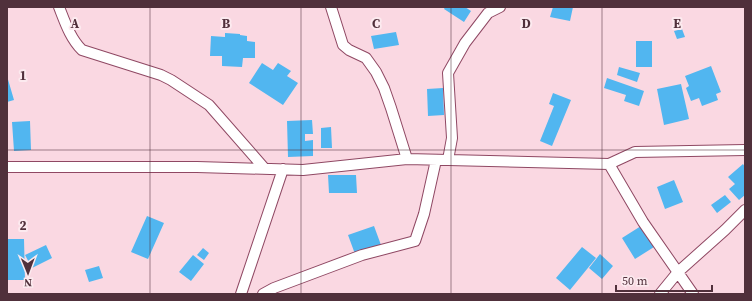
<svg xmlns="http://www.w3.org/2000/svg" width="752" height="301" font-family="'Source Serif 4',serif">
<rect width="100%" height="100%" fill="#fad8e2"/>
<!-- building -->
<path fill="#51b6f0" d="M445 7H465L471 11 464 22 444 9Z
M553 7H573L570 21 550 17Z
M682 29 685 37 677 39 674 31Z
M396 32 399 45 374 49 371 36Z
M225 33 240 34V35L247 36V41L255 42V58H243L242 67 222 66V56H210L211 36 225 37Z
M636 41H652V67H636Z
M262 63 273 70 278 63 291 71 287 76 298 83 283 105 249 83Z
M711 66 721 92 716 94 718 100 702 106 699 98 691 101 686 88 689 86 685 76Z
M619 67 640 73 637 82 617 75Z
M7 76 14 100 7 102Z
M607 78 644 91 639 106 624 101 626 95 604 88Z
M681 84 689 119 664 125 657 89Z
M443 88 444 115 428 116 427 89Z
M553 93 571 100 552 146 540 141 554 106 549 104Z
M312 120 313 134H305V141L313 140V156L288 157 287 121Z
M30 121 31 150 14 151 12 122Z
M331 127 332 148H321V128Z
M743 164 745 167V195L739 200 729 189 735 184 728 177Z
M328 175H356L357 193H329Z
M674 180 683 202 665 209 657 187Z
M725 195 731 202 717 213 711 205Z
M147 216 164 223 148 259 131 252Z
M374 226 381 245 355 254 348 235Z
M641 226 654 247 635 259 622 238Z
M7 239H24L25 280H7Z
M46 245 52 258 32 268 25 255Z
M582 247 596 258 570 290 556 278Z
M203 248 209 253 204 260 197 255Z
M600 254 613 266 602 279 589 268Z
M193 255 204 264 191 281 179 272Z
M99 266 103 278 89 282 85 270Z"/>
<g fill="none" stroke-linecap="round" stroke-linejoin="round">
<defs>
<path id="street" d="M59 7C65 22 70 38 82 50L161 75 171 80 209 105 265 169
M331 7 343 45 349 50 366 58 376 72 384 88 391 108 407 159
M448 160 452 138 448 73 465 43 488 13 500 7
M609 164 643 222 693 294
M7 167H197L303 170 407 159 609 164 635 152 745 150
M241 294 283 169
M263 294 274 288 362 255 415 241 424 214 436 160
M660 294 678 272 725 230 745 210"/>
</defs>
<!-- street casing -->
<use href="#street" stroke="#8f4863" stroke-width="12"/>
<!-- street -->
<use href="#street" stroke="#fff" stroke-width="10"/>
</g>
<!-- grid -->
<path fill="none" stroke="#50303b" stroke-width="1" stroke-opacity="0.55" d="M150 7V294M301 7V294M451 7V294M602 7V294M7 150H745"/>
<g font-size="13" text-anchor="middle" font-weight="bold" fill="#50303b" stroke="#fceaef" stroke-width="4" stroke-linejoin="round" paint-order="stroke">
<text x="75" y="28">A</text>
<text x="226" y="28">B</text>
<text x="376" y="28">C</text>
<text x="526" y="28">D</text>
<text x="677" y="28">E</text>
<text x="23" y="80">1</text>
<text x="23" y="230">2</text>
</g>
<!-- border -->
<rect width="752" height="301" fill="none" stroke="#50303b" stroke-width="16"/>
<!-- north arrow -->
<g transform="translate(28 273) rotate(179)" stroke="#fceaef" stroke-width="3" paint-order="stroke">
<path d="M0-3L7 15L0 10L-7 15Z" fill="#50303b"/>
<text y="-6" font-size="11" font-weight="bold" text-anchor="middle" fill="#50303b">N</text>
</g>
<!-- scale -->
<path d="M616 285v6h96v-6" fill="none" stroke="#50303b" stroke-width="2"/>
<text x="622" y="285" font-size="12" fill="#50303b" stroke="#fceaef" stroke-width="3" paint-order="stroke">50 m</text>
</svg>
